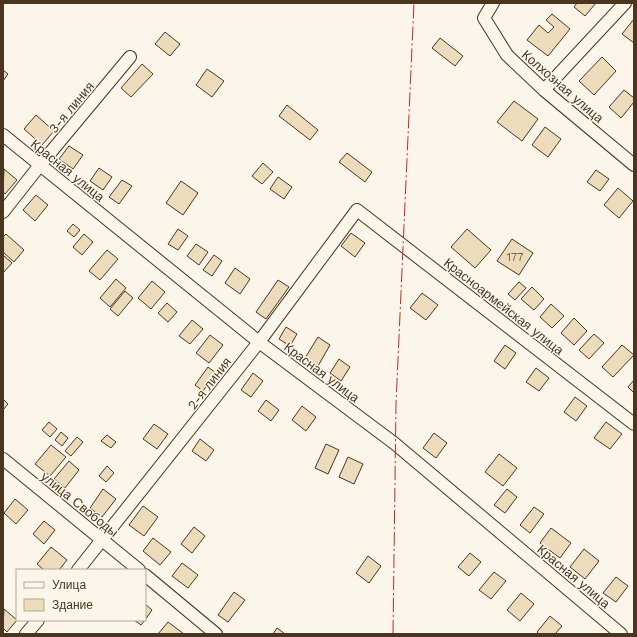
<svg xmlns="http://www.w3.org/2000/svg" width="637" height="637" font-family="'Work Sans',sans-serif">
<rect width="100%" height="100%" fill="#fbf6e9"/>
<!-- building -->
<path fill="#ecdcbc" stroke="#4a3520" d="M577 3H596L585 16 574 7Z
M552 14 570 29 548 56 527 40 539 25 548 33 554 27 546 20Z
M634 19V43L622 34Z
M165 32 180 44 170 56 155 44Z
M440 38 463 56 455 66 432 48Z
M602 57 616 71 594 95 579 81Z
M142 64 153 74 131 97 121 88Z
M207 69 224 81 212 97 196 85Z
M3 70 8 74 3 81Z
M624 90 634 98V102L621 118 609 107Z
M514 101 538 119 522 141 497 122Z
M287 105 318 130 310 140 279 116Z
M36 115 54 131 42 145 24 129Z
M545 127 561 139 548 157 532 145Z
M69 146 83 155 73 169 59 159Z
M347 153 372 172 365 182 339 162Z
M263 163 273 172 262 184 252 176Z
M99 168 112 177 103 190 90 181Z
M4 169 17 180 5 194 3 192Z
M596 170 609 179 600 191 587 182Z
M278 177 292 187 284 199 270 189Z
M122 180 132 186 119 204 109 197Z
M181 181 198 193 183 215 166 203Z
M618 188 633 201 619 218 604 205Z
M36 195 48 205 35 221 23 210Z
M73 224 80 230 74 237 67 231Z
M178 229 188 236 178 250 168 244Z
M467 229 491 250 475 268 451 247Z
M351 233 365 243 355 257 341 246Z
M6 234 24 250 14 262 3 252V237Z
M84 234 93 242 82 255 73 247Z
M512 239 533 253 519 275 497 261Z
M196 244 208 252 199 265 187 256Z
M107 250 118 259 100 280 89 271Z
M3 255 12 263 3 273Z
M214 255 222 261 212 276 203 270Z
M235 268 250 279 240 294 225 283Z
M116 279 126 288 110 307 100 298Z
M278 280 289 287 266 319 256 312Z
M152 281 165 292 151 309 138 298Z
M519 282 526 288 515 300 508 294Z
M532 287 544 299 534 310 521 299Z
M125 291 133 298 118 316 110 309Z
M422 293 438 305 426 320 410 308Z
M167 303 177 312 168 322 158 313Z
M551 304 564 316 552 328 540 317Z
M574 318 587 331 574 345 561 333Z
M192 320 203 329 190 344 179 336Z
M286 327 297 334 290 346 279 339Z
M594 334 604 343 589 359 579 350Z
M210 335 223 345 209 363 196 353Z
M318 337 330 345 318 366 305 358Z
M505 345 516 353 505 369 494 361Z
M622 345 634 355 613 377 602 367Z
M339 359 350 367 341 381 330 373Z
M208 367 216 373 203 391 195 385Z
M536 368 549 378 539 391 526 382Z
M253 373 263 381 251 397 241 390Z
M634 380V393L628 387Z
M575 397 587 406 576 421 564 412Z
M3 399 8 404 3 410Z
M266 400 279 410 271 421 258 411Z
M302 406 316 417 306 431 292 420Z
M49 422 57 429 50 437 42 430Z
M606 422 622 434 610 449 594 438Z
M154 424 168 434 157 449 143 439Z
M61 432 68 438 62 446 55 440Z
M434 433 447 443 436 458 423 448Z
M107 435 116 442 111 448 101 441Z
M77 437 83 442 71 456 65 451Z
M200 439 214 450 206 461 192 451Z
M326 444 339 450 328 474 315 468Z
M51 445 66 457 50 476 35 464Z
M499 454 517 468 503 486 485 472Z
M348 457 363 464 354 484 339 477Z
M69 461 79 470 65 488 54 479Z
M107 466 114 473 106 482 99 476Z
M103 489 116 499 102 517 90 508Z
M507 489 517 497 505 513 494 505Z
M15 499 28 510 16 524 4 513Z
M143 506 158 517 144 536 129 525Z
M534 507 544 514 530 533 520 525Z
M44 521 55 530 44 544 33 534Z
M194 527 205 536 192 553 181 544Z
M551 528 571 543 560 558 540 543Z
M153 538 171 552 160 565 143 551Z
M51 547 67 560 59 570H44L37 564Z
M584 549 599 561 585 579 570 567Z
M470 553 481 562 469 576 458 567Z
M368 556 381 566 369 583 356 573Z
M182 563 198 575 188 588 172 576Z
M494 572 506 581 491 599 479 590Z
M616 577 628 586 616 602 603 593Z
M234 592 245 600 228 622 218 615Z
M521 593 534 604 520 621 507 610Z
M145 604 152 610 145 620Z
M4 609 17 620 7 632 3 628Z
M550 616 562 626 555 634H539L537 632Z
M134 620H145L141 625Z
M168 622 184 634H158Z
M277 628 285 634H273Z"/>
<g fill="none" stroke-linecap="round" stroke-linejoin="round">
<defs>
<path id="minor" d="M493 3 484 18 507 55 544 90 634 165
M544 90 625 3
M3 135 259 342 394 443 621 634
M3 212 40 165 130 57
M3 459 139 570
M78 570 259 342 357 210 634 424
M145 575 216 634
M26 634 38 620"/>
</defs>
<!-- minor casing -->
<use href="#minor" stroke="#4a3520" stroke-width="14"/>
<!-- minor -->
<use href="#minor" stroke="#fbf6e9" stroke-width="12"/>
<!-- power -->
<path stroke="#c62828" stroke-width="1" stroke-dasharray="14 3 2 3" stroke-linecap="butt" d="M393 634 396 404 414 3"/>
</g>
<g text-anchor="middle" stroke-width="3" stroke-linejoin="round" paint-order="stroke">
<!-- number labels -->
<g font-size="11" fill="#725f47">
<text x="515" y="261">177</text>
</g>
<!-- street labels -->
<g font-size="13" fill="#4a3520" stroke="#fbf6e9">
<text transform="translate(563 86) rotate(41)" y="5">Колхозная улица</text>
<text transform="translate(71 107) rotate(-50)" y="5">3-я линия</text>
<text transform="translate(68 170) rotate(39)" y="5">Красная улица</text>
<text transform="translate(504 306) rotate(38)" y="5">Красноармейская улица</text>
<text transform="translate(322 372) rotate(37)" y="5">Красная улица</text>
<text transform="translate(209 383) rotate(-52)" y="5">2-я линия</text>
<text transform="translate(80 504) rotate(39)" y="5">улица Свободы</text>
<text transform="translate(574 576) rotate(40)" y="5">Красная улица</text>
</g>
</g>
<!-- border -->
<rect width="637" height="637" fill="none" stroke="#4a3520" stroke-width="8"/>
<!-- legend -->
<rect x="16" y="569" width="130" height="52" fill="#fbf6e9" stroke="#b4a999"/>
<rect x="24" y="582" width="20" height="6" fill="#fbf6e9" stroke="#b4a999"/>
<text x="52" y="589" font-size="12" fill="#4a3520">Улица</text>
<rect x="24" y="599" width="20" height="12" fill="#ecdcbc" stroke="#b4a999"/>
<text x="52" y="609" font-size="12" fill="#4a3520">Здание</text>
</svg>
